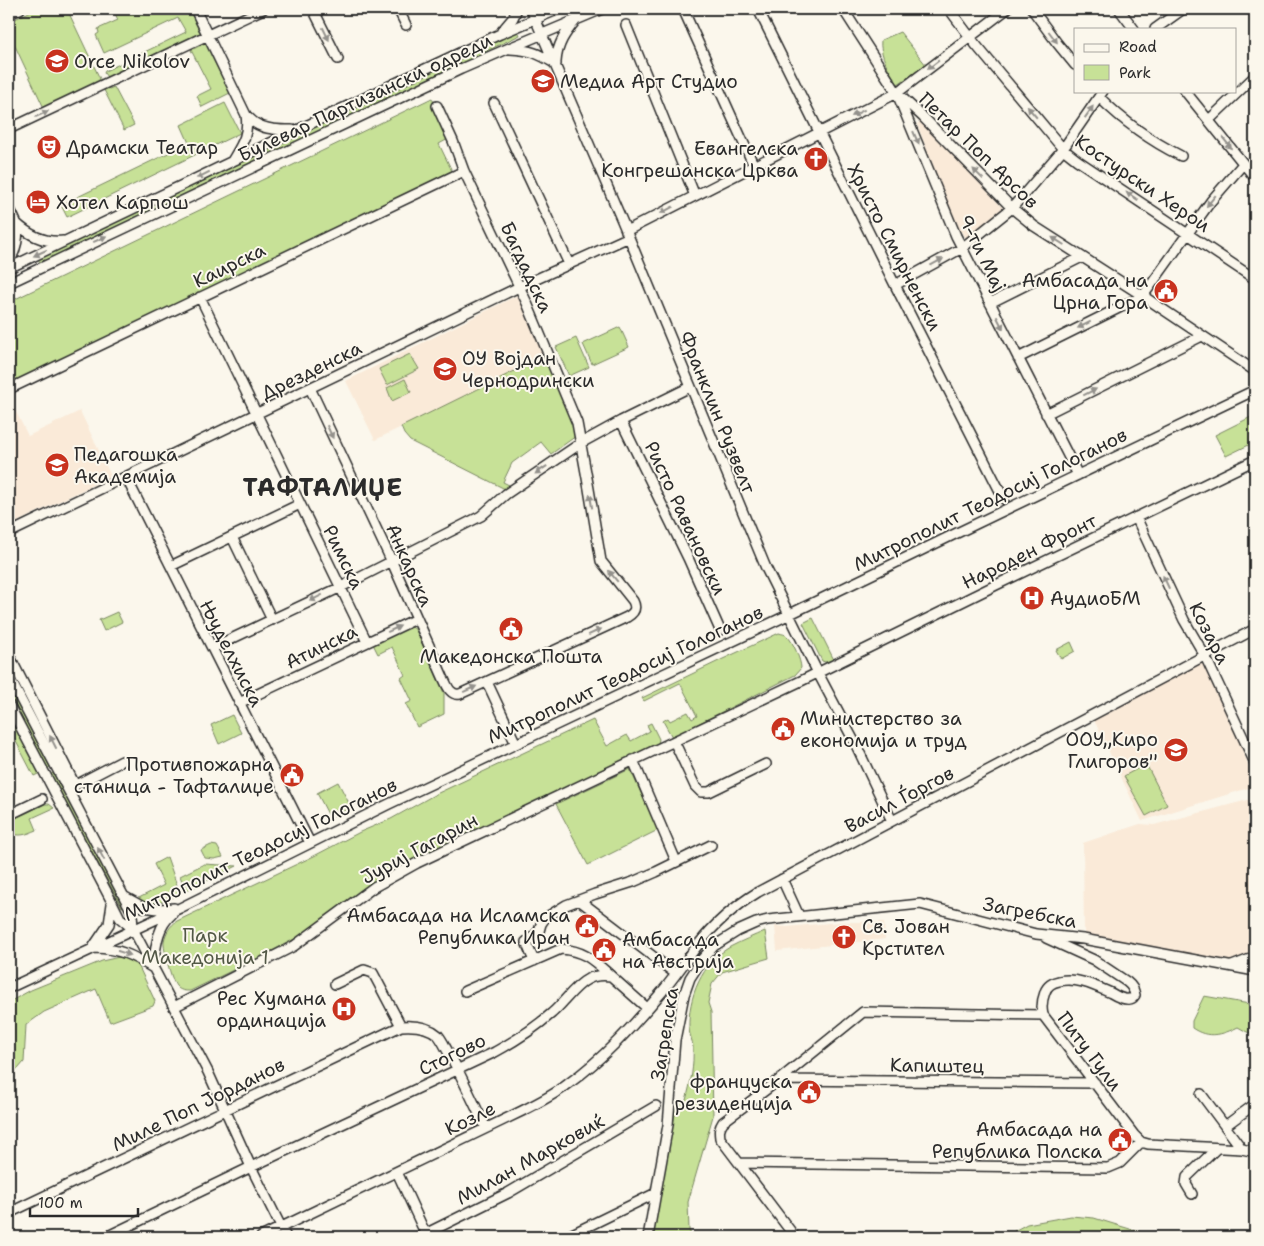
<svg xmlns="http://www.w3.org/2000/svg" width="1264" height="1246" font-family="'Shantell Sans',sans-serif">
<rect width="100%" height="100%" fill="#fbf7ec"/>
<filter id="ink" filterUnits="userSpaceOnUse"><feTurbulence type="fractalNoise" baseFrequency=".02" numOctaves="2"/><feDisplacementMap in="SourceGraphic" scale="10" xChannelSelector="R" yChannelSelector="G"/><feConvolveMatrix kernelMatrix="1 2 1 2 8 2 1 2 1" color-interpolation-filters="sRGB"/></filter>
<g filter="url(#ink)">
<!-- built -->
<path fill="#faead8" d="M921 121 1003 208 966 238 959 228 948 203 923 140 917 124Z
M518 295 545 356 375 440 346 381Z
M9 398 28 436 80 411 111 476 9 526Z
M1206 658 1255 782V786L1142 821 1093 718Z
M1255 798V955L1234 964 1084 936 1083 843 1140 824 1154 825Z
M840 922H884L885 939 777 951 775 926 787 927Z"/>
<!-- green -->
<path fill="#c7e197" stroke="#798661" d="M35 9H67L101 81 44 108 9 33V22Z
M113 9H131L133 12 140 9H189L200 33 108 77H107L104 73 105 71 186 32 178 18 104 53 96 35 99 33 98 29 118 20Z
M518 31 520 35 270 154 267 149Z
M900 32 926 65 898 84C890 72 879 55 881 40Z
M205 43 230 93 202 107 197 96 211 89 191 50Z
M114 87 134 125 124 130 104 90 108 88 109 89Z
M432 98 450 138 439 144 452 171 9 384V302Z
M225 103 240 133 67 217 61 205 189 143 181 125Z
M257 154 259 159 40 263 38 258 148 207Z
M620 327 629 347 592 364 583 344Z
M576 338 589 367 569 376 556 347Z
M410 354 419 369 387 385 379 369Z
M545 356 564 400 576 436 551 454 541 442 512 463 503 482 509 485 505 489 410 441 404 434 401 427Z
M405 379 411 392 392 401 387 388Z
M1251 417 1255 424V442L1226 456 1215 435Z
M117 612 122 622 104 631 99 620Z
M813 618 834 660 825 662 822 661 803 623Z
M412 627 416 630 444 693V714L417 727 406 704 412 701 401 678 405 675 392 647 378 654 373 644 406 628Z
M779 633C782 634 785 634 787 636 793 641 801 661 801 668L795 675 672 737 663 721 668 718 670 721 688 712 692 719 697 716 680 683 644 701 642 698 723 659Z
M1071 642 1075 651 1061 659 1056 650Z
M9 688 50 767 47 769 9 697Z
M9 714 40 773 34 776 9 728Z
M232 715 241 733 219 744 211 725Z
M593 720 607 746 627 735 631 741 650 731 647 725 651 723 659 739 658 744 395 869 370 884 302 935 264 955 190 991C185 991 180 991 176 986 171 979 163 949 164 941 166 932 170 926 177 921L314 856 360 832 391 819 434 795Z
M1146 764 1167 805 1146 816 1124 776Z
M630 769 658 830 588 865 556 804Z
M53 773 124 906 122 907 50 775Z
M338 782 351 807 330 818 317 793Z
M45 804H49L54 808 32 818 37 830C27 834 19 838 9 832V821Z
M211 845 217 846 223 857 214 859 205 858 201 850Z
M167 857 180 894C164 901 155 908 137 899L164 885 154 864Z
M204 864 237 866 186 891 180 876Z
M765 931 769 958 722 972 712 984 708 1003 711 1012 713 1116 688 1202 689 1230 692 1237H652L657 1197 677 1105 686 1100C691 1083 694 1065 693 1047 693 1041 689 1035 689 1028 688 997 702 963 730 947 741 941 754 936 765 931Z
M119 957 132 960 138 965 155 1001 153 1006 110 1022 96 989 44 1012 26 1025 24 1062 18 1069 9 1072V1002L31 990 102 961Z
M1204 996 1255 1005V1034L1247 1032 1238 1027C1222 1035 1208 1039 1192 1028V1021Z
M1071 1216 1094 1218 1156 1237H1013L1014 1231 1027 1224Z"/>
<g fill="none" stroke-linecap="round" stroke-linejoin="round">
<defs>
<path id="minor" d="M195 9 246 115C249 135 242 144 232 161
M313 9 338 59
M398 9 406 25
M531 9 623 223 766 568 818 673 856 745 892 821
M683 9 754 166
M758 9 895 285 1004 499
M843 9 897 93 923 117 1012 208 1034 226 1143 296 1255 371
M949 9 976 45 1063 149 1077 160 1255 279
M1032 9 1057 43 1075 65
M1119 9 1134 29
M9 14 20 9
M626 25 695 196
M1155 29 1183 9
M502 31 513 18 517 9
M510 49C532 50 537 53 556 64
M556 62C557 45 565 33 576 20
M1185 91 1255 178
M898 96 956 236 1078 475
M1099 97C1123 121 1151 141 1181 156
M494 103 569 264
M246 115C249 118 252 121 255 123 265 130 281 130 292 130
M1209 120 1255 76
M9 129 263 9
M9 207C11 212 14 217 16 222 20 235 16 251 9 262
M16 223C29 235 45 243 63 241
M626 231 897 93 1007 9
M9 268 423 70 500 34 559 9
M9 283 461 69 507 49 602 9
M895 285 962 248 1012 208 1063 149 1103 91
M200 297 367 642
M990 303 1082 257
M1018 358 1143 296 1211 201 1243 164
M310 388 392 562 443 677C447 685 450 696 460 694L627 617C634 613 637 609 633 601L601 561 589 489 577 423 527 303 464 171 453 141 437 106
M9 389 464 171
M1046 414 1202 336
M621 421 688 558 720 630
M126 477 310 843
M1136 517 1184 620 1205 656 1255 763
M9 533 519 287 629 237
M232 537 272 620
M171 566 300 504
M212 648 341 587 481 516 506 494 581 443 621 421 690 387
M9 655 75 785
M9 677 132 912 133 929
M487 682 516 744
M239 703 416 619
M9 705 113 904 120 918 133 929 208 1072 251 1167 286 1237
M674 741 695 786 701 792H709L766 764
M633 760 676 861
M72 787 122 761
M9 815 42 799
M782 879 799 916
M125 897 143 907 158 909 174 908
M579 900 676 974
M1046 938 1094 960 1127 982C1132 986 1134 989 1135 995 1133 998 1133 999 1129 999 1123 1000 1116 996 1111 993 1095 986 1077 977 1059 981 1053 982 1047 986 1045 992 1042 1000 1041 1007 1043 1015L1134 1135 1141 1142 1148 1144 1242 1149 1255 1152
M94 946 109 924 112 904
M95 948C120 949 132 955 153 968
M534 961 526 942 533 937 539 931 541 924 545 918 566 905 595 894 633 882 656 872 711 845
M1232 966 1255 957
M153 968C156 948 156 928 172 914
M335 984 364 970 373 973 401 1026
M9 988 180 908 389 804 788 615 957 533 1255 390
M465 991 561 949C585 951 593 960 611 976
M174 1007 294 946 374 887 417 863 803 680 996 585 1255 460
M779 1080 1095 1083
M1201 1094 1242 1149
M1225 1126 1255 1104
M739 1163 1108 1168 1120 1163 1141 1142
M397 1172 427 1237
M1192 1194 1186 1184 1187 1177 1217 1148
M9 1213 401 1026C414 1025 428 1026 438 1035 443 1041 446 1049 450 1055 463 1079 474 1104 486 1128
M106 1237 251 1167 495 1052C515 1041 534 1029 552 1013 564 1003 574 986 588 979 595 975 603 975 611 976L647 1008
M261 1237 522 1111C538 1103 554 1095 568 1084 603 1059 633 1026 661 993 674 978 685 961 698 945 715 923 735 906 758 892L1255 629
M419 1237 508 1193 656 1106
M566 1237 656 1193
M648 1237 668 1125 675 1040 684 995 690 978 703 958 714 946 738 931 756 923 768 920 920 904 1036 934 1083 939 1255 971
M795 1237 720 1138C719 1131 719 1128 723 1122L779 1080 863 1012 1043 1015"/>
</defs>
<!-- minor casing -->
<use href="#minor" stroke="#2b2b2b" stroke-width="12"/>
<!-- minor -->
<use href="#minor" stroke="#fbf7ec" stroke-width="9"/>
</g>
<!-- one-way arrows -->
<defs><path id="oneway-solid" d="M-6-.8H1V-3.2L6.5 0L1 3.2V.8H-6Z" transform="scale(1.25)"/></defs>
<g fill="#93918c">
<use href="#oneway-solid" transform="translate(326 34) rotate(64)"/>
<use href="#oneway-solid" transform="translate(1053 37) rotate(53)"/>
<use href="#oneway-solid" transform="translate(933 65) rotate(142)"/>
<use href="#oneway-solid" transform="translate(1032 112) rotate(-130)"/>
<use href="#oneway-solid" transform="translate(1089 112) rotate(-55)"/>
<use href="#oneway-solid" transform="translate(858 113) rotate(153)"/>
<use href="#oneway-solid" transform="translate(42 114) rotate(-25)"/>
<use href="#oneway-solid" transform="translate(916 138) rotate(67)"/>
<use href="#oneway-solid" transform="translate(1227 143) rotate(52)"/>
<use href="#oneway-solid" transform="translate(978 174) rotate(-135)"/>
<use href="#oneway-solid" transform="translate(203 175) rotate(154)"/>
<use href="#oneway-solid" transform="translate(1132 196) rotate(-146)"/>
<use href="#oneway-solid" transform="translate(1211 201) rotate(129)"/>
<use href="#oneway-solid" transform="translate(667 210) rotate(152)"/>
<use href="#oneway-solid" transform="translate(100 239) rotate(-25)"/>
<use href="#oneway-solid" transform="translate(1058 241) rotate(-148)"/>
<use href="#oneway-solid" transform="translate(40 253) rotate(155)"/>
<use href="#oneway-solid" transform="translate(937 262) rotate(-28)"/>
<use href="#oneway-solid" transform="translate(1000 323) rotate(63)"/>
<use href="#oneway-solid" transform="translate(1084 325) rotate(154)"/>
<use href="#oneway-solid" transform="translate(1090 392) rotate(-26)"/>
<use href="#oneway-solid" transform="translate(330 432) rotate(65)"/>
<use href="#oneway-solid" transform="translate(541 470) rotate(146)"/>
<use href="#oneway-solid" transform="translate(591 501) rotate(-99)"/>
<use href="#oneway-solid" transform="translate(613 576) rotate(-129)"/>
<use href="#oneway-solid" transform="translate(1166 582) rotate(-115)"/>
<use href="#oneway-solid" transform="translate(316 598) rotate(154)"/>
<use href="#oneway-solid" transform="translate(394 629) rotate(-25)"/>
<use href="#oneway-solid" transform="translate(595 632) rotate(-25)"/>
<use href="#oneway-solid" transform="translate(470 689) rotate(-24)"/>
<use href="#oneway-solid" transform="translate(53 742) rotate(-117)"/>
<use href="#oneway-solid" transform="translate(101 854) rotate(-118)"/>
<use href="#oneway-solid" transform="translate(124 953) rotate(18)"/>
</g>
</g>
<!-- icons -->
<defs>
<symbol id="school-disc" viewBox="-11 -11 22 22"><circle r="9.5" fill="#c8321e" stroke="#fbf7ec"/><path d="M0-5L7-2L0 1L-7-2ZM-4 1L0 2.5L4 1V4Q0 6-4 4Z" fill="#fff"/></symbol>
<symbol id="theatre-disc" viewBox="-11 -11 22 22"><circle r="9.5" fill="#c8321e" stroke="#fbf7ec"/><path d="M-5-5.5Q0-4 5-5.5V0Q5 5 0 6Q-5 5-5 0ZM-3.3-2.5H-1v1.5H-3.3ZM1-2.5H3.3v1.5H1ZM-2.8 1Q0 5.5 2.8 1Z" fill="#fff"/></symbol>
<symbol id="church-disc" viewBox="-11 -11 22 22"><circle r="9.5" fill="#c8321e" stroke="#fbf7ec"/><path d="M-1.2-6h2.4v3.5h3.3v2.4h-3.3V6h-2.4V-.1h-3.3v-2.4h3.3Z" fill="#fff"/></symbol>
<symbol id="hotel-disc" viewBox="-11 -11 22 22"><circle r="9.5" fill="#c8321e" stroke="#fbf7ec"/><path d="M-6-4.5h1.5V1H6V5H4.5V3h-9V5H-6ZM-4 0a1.8 1.8 0 1 1 3.6 0ZM.5 0V-2.5h3Q6-2.5 6 0Z" fill="#fff"/></symbol>
<symbol id="civic-disc" viewBox="-11 -11 22 22"><circle r="9.5" fill="#c8321e" stroke="#fbf7ec"/><path d="M-.6-6.5H3V-4.5H.6V-3L4-1V1h2V6H-6V1h2V-1L-.6-3ZM-1.2 2.5V6h2.4V2.5Z" fill="#fff"/></symbol>
<symbol id="university-disc" viewBox="-11 -11 22 22"><circle r="9.5" fill="#c8321e" stroke="#fbf7ec"/><path d="M0-5L7-2L0 1L-7-2ZM-4 1L0 2.5L4 1V4Q0 6-4 4Z" fill="#fff"/></symbol>
<symbol id="hospital-disc" viewBox="-11 -11 22 22"><circle r="9.5" fill="#c8321e" stroke="#fbf7ec"/><path d="M-5-5h3v3.5h4V-5h3V5h-3V1.5h-4V5h-3Z" fill="#fff"/></symbol>
</defs>
<g fill-rule="evenodd">
<use href="#school-disc" x="43" y="47" width="28" height="28"/>
<use href="#school-disc" x="529" y="67" width="28" height="28"/>
<use href="#theatre-disc" x="35" y="133" width="28" height="28"/>
<use href="#church-disc" x="802" y="145" width="28" height="28"/>
<use href="#hotel-disc" x="24" y="188" width="28" height="28"/>
<use href="#civic-disc" x="1152" y="277" width="28" height="28"/>
<use href="#school-disc" x="431" y="355" width="28" height="28"/>
<use href="#university-disc" x="43" y="451" width="28" height="28"/>
<use href="#hospital-disc" x="1018" y="584" width="28" height="28"/>
<use href="#civic-disc" x="497" y="615" width="28" height="28"/>
<use href="#civic-disc" x="769" y="715" width="28" height="28"/>
<use href="#school-disc" x="1162" y="736" width="28" height="28"/>
<use href="#civic-disc" x="278" y="761" width="28" height="28"/>
<use href="#civic-disc" x="573" y="912" width="28" height="28"/>
<use href="#church-disc" x="830" y="923" width="28" height="28"/>
<use href="#civic-disc" x="590" y="936" width="28" height="28"/>
<use href="#hospital-disc" x="330" y="995" width="28" height="28"/>
<use href="#civic-disc" x="795" y="1078" width="28" height="28"/>
<use href="#civic-disc" x="1106" y="1126" width="28" height="28"/>
</g>
<g text-anchor="middle" stroke-width="4" stroke-linejoin="round" paint-order="stroke">
<!-- poi labels -->
<g font-size="19" fill="#2b2b2b" stroke="#fbf7ec" text-anchor="start">
<text x="74" y="68">Orce Nikolov</text>
<text x="560" y="88">Медиа Арт Студио</text>
<text x="66" y="154">Драмски Театар</text>
<text x="798" y="155" text-anchor="end">Евангелска<tspan x="798" dy="22">Конгрешанска Црква</tspan></text>
<text x="56" y="209">Хотел Карпош</text>
<text x="1148" y="287" text-anchor="end">Амбасада на<tspan x="1148" dy="22">Црна Гора</tspan></text>
<text x="462" y="365">ОУ Војдан<tspan x="462" dy="22">Чернодрински</tspan></text>
<text x="74" y="461">Педагошка<tspan x="74" dy="22">Академија</tspan></text>
<text x="1050" y="605">АудиоБМ</text>
<text x="511" y="663" text-anchor="middle">Македонска Пошта</text>
<text x="800" y="725">Министерство за<tspan x="800" dy="22">економија и труд</tspan></text>
<text x="1158" y="746" text-anchor="end">ООУ,,Киро<tspan x="1158" dy="22">Глигоров''</tspan></text>
<text x="274" y="771" text-anchor="end">Противпожарна<tspan x="274" dy="22">станица - Тафталиџе</tspan></text>
<text x="570" y="922" text-anchor="end">Амбасада на Исламска<tspan x="570" dy="22">Република Иран</tspan></text>
<text x="862" y="933">Св. Јован<tspan x="862" dy="22">Крстител</tspan></text>
<text x="622" y="946">Амбасада<tspan x="622" dy="22">на Австрија</tspan></text>
<text x="326" y="1005" text-anchor="end">Рес Хумана<tspan x="326" dy="22">ординација</tspan></text>
<text x="792" y="1088" text-anchor="end">француска<tspan x="792" dy="22">резиденција</tspan></text>
<text x="1102" y="1136" text-anchor="end">Амбасада на<tspan x="1102" dy="22">Република Полска</tspan></text>
</g>
<!-- street labels -->
<g font-size="19" fill="#2b2b2b" stroke="#fbf7ec">
<text transform="translate(365 97) rotate(-25)" y="7">Булевар Партизански одреди</text>
<text transform="translate(979 150) rotate(44)" y="7">Петар Поп Арсов</text>
<text transform="translate(1143 183) rotate(34)" y="7">Костурски Херои</text>
<text transform="translate(895 247) rotate(63)" y="7">Христо Смирненски</text>
<text transform="translate(983 253) rotate(64)" y="7">9-ти Мај</text>
<text transform="translate(229 265) rotate(-26)" y="7">Каирска</text>
<text transform="translate(527 267) rotate(65)" y="7">Багдадска</text>
<text transform="translate(311 370) rotate(-26)" y="7">Дрезденска</text>
<text transform="translate(718 412) rotate(68)" y="7">Франклин Рузвелт</text>
<text transform="translate(990 499) rotate(-26)" y="7">Митрополит Теодосиј Гологанов</text>
<text transform="translate(686 518) rotate(65)" y="7">Ристо Равановски</text>
<text transform="translate(1029 551) rotate(-26)" y="7">Народен Фронт</text>
<text transform="translate(344 557) rotate(64)" y="7">Римска</text>
<text transform="translate(410 565) rotate(66)" y="7">Анкарска</text>
<text transform="translate(1210 633) rotate(63)" y="7">Козара</text>
<text transform="translate(321 646) rotate(-26)" y="7">Атинска</text>
<text transform="translate(232 653) rotate(63)" y="7">Њуделхиска</text>
<text transform="translate(625 674) rotate(-25)" y="7">Митрополит Теодосиј Гологанов</text>
<text transform="translate(899 799) rotate(-28)" y="7">Васил Ѓоргов</text>
<text transform="translate(419 848) rotate(-28)" y="7">Јуриј Гагарин</text>
<text transform="translate(260 849) rotate(-26)" y="7">Митрополит Теодосиј Гологанов</text>
<text transform="translate(1030 912) rotate(11)" y="7">Загребска</text>
<text transform="translate(664 1034) rotate(-81)" y="7">Загрепска</text>
<text transform="translate(1090 1051) rotate(53)" y="7">Питу Гули</text>
<text transform="translate(452 1054) rotate(-26)" y="7">Стогово</text>
<text transform="translate(937 1065) rotate(1)" y="7">Капиштец</text>
<text transform="translate(198 1104) rotate(-26)" y="7">Миле Поп Јорданов</text>
<text transform="translate(470 1118) rotate(-26)" y="7">Козле</text>
<text transform="translate(530 1159) rotate(-29)" y="7">Милан Марковиќ</text>
</g>
<!-- park labels -->
<g font-size="19" fill="#525846" stroke="#fbf7ec">
<text x="205" y="942">Парк<tspan x="205" dy="22">Македонија 1</tspan></text>
</g>
<!-- district labels -->
<g font-size="24" font-weight="bold" letter-spacing="1" fill="#2b2b2b" stroke="#fbf7ec">
<text x="323" y="496">ТАФТАЛИЏЕ</text>
</g>
</g>
<!-- margin -->
<rect width="1264" height="1246" fill="none" stroke="#fbf7ec" stroke-width="30"/>
<rect x="15" y="15" width="1234" height="1216" fill="none" stroke="#2b2b2b" stroke-width="2" filter="url(#ink)"/>
<!-- legend -->
<rect x="1074" y="28" width="162" height="65" fill="#fbf7ec" stroke="#a8a59f"/>
<rect x="1084" y="44" width="25" height="8" fill="#fbf7ec" stroke="#a8a59f"/>
<text x="1119" y="52" font-size="15" fill="#2b2b2b">Road</text>
<rect x="1084" y="65" width="25" height="15" fill="#c7e197" stroke="#a8a59f"/>
<text x="1119" y="78" font-size="15" fill="#2b2b2b">Park</text>
<!-- scale -->
<path d="M30 1208v8h108v-8" fill="none" stroke="#2b2b2b" stroke-width="2.5"/>
<text x="38" y="1208" font-size="15" fill="#2b2b2b" stroke="#fbf7ec" stroke-width="4" paint-order="stroke">100 m</text>
</svg>
